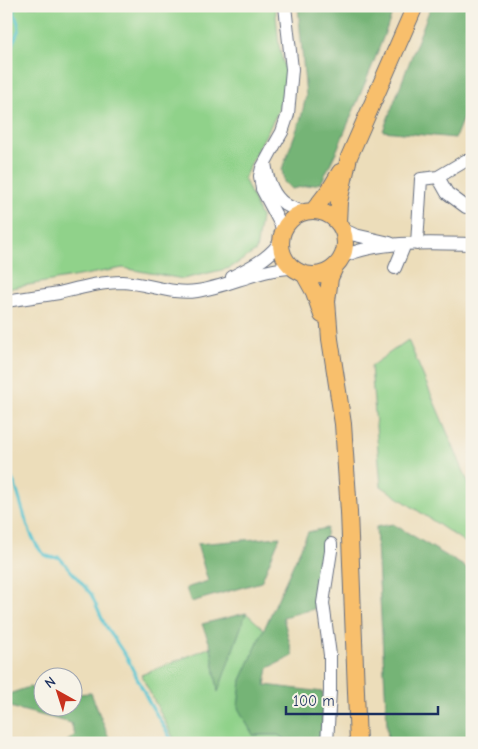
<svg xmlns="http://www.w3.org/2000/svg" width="478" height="749" font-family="'Comic Neue',sans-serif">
<rect width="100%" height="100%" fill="#f7f3e8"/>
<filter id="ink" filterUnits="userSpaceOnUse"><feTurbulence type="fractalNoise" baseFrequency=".02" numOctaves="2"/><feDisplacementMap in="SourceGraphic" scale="10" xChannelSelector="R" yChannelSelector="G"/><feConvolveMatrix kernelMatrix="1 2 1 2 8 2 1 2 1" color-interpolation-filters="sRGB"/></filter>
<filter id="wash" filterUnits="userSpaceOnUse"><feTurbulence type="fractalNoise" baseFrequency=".0096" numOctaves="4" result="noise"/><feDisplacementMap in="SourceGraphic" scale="20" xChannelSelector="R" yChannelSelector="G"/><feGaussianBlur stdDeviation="1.12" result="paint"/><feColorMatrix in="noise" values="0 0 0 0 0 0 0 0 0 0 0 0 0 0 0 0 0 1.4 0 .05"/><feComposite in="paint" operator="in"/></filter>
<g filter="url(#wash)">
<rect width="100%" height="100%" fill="#ecddba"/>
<!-- green -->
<path fill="#90d28a" stroke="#568074" d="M6 6H275L279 46 286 74 279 110 258 149 244 178 261 217 256 251 230 268 183 279 123 268 6 289Z
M408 340 472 491V547L381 486 371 366Z
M246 613 265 630 241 680 253 735H278L291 743H176L141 675 211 647 218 690Z"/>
<!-- forest -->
<path fill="#74b476" stroke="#48726a" d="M298 6H396L391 17 373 64 337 150 321 183 292 189 284 182 282 169 301 118 306 96Z
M431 6H472V95L455 138 383 131Z
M393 524 472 571V743H388L376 527Z
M327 528 314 609 283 617 293 656 268 668 265 685 323 692 322 743H291L278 735H253L238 708 241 680 308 532Z
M280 537 261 582 191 602 186 588 208 581 197 544Z
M246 613 218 692 211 647 202 624Z
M29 687 42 691V706H72L73 694 91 693 111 743H65L75 735 71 723 6 706V695Z"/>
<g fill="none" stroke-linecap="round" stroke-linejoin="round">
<!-- stream -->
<path stroke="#59c5d2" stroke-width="3" d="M6 67 10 50 19 29 18 23 14 13V6
M6 146 11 198 6 286
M6 467C9 473 12 479 15 485 22 504 29 542 44 554 49 558 54 558 59 557L91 594 105 625 127 658 150 704 166 730 173 743"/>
</g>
</g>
<g filter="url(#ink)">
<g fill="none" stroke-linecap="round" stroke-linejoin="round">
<defs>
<path id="minor" d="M265 163C267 177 272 195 285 204 290 208 297 210 304 212
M438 177 447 193 466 207H472
M342 229 355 235 390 243
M283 231 280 223 262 189 260 176 262 168 274 146 282 132 288 114 292 69 285 6
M417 244 421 179 438 177 465 161H472
M342 257C379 240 432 243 472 244
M395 268 405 244
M232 277C250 267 271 258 281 240
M6 301C24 298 41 296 59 293 80 288 101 282 122 282 147 283 172 295 197 291 230 286 261 268 293 268
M327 743 330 691V655L323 603 331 551V544"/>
<path id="major" d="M281 243a32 32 0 1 1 64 0a32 32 0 1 1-64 0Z
M313 211 330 189 340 172
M338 222 339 202 349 157 415 6
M335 267 330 278 327 301 330 339 343 424 349 512 358 743
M304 274 314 292 322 315"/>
</defs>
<!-- minor casing -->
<use href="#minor" stroke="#646c7e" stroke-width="14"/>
<!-- major casing -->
<use href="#major" stroke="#646c7e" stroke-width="18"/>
<!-- minor -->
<use href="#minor" stroke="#fff" stroke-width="12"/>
<!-- major -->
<use href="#major" stroke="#f8bf6c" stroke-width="16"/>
</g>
</g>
<!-- margin -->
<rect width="478" height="749" fill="none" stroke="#f7f3e8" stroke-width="25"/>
<!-- north arrow -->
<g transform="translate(58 692) rotate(321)"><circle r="24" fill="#f7f3e8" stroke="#9fa5b1"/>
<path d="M0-4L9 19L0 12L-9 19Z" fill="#c8321e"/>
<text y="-8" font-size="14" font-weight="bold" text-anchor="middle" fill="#1b2f5e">N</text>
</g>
<!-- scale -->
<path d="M286 706v8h152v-8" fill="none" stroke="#1b2f5e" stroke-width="2.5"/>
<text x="293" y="706" font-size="15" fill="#1b2f5e" stroke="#f7f3e8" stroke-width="4" paint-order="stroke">100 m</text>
</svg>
